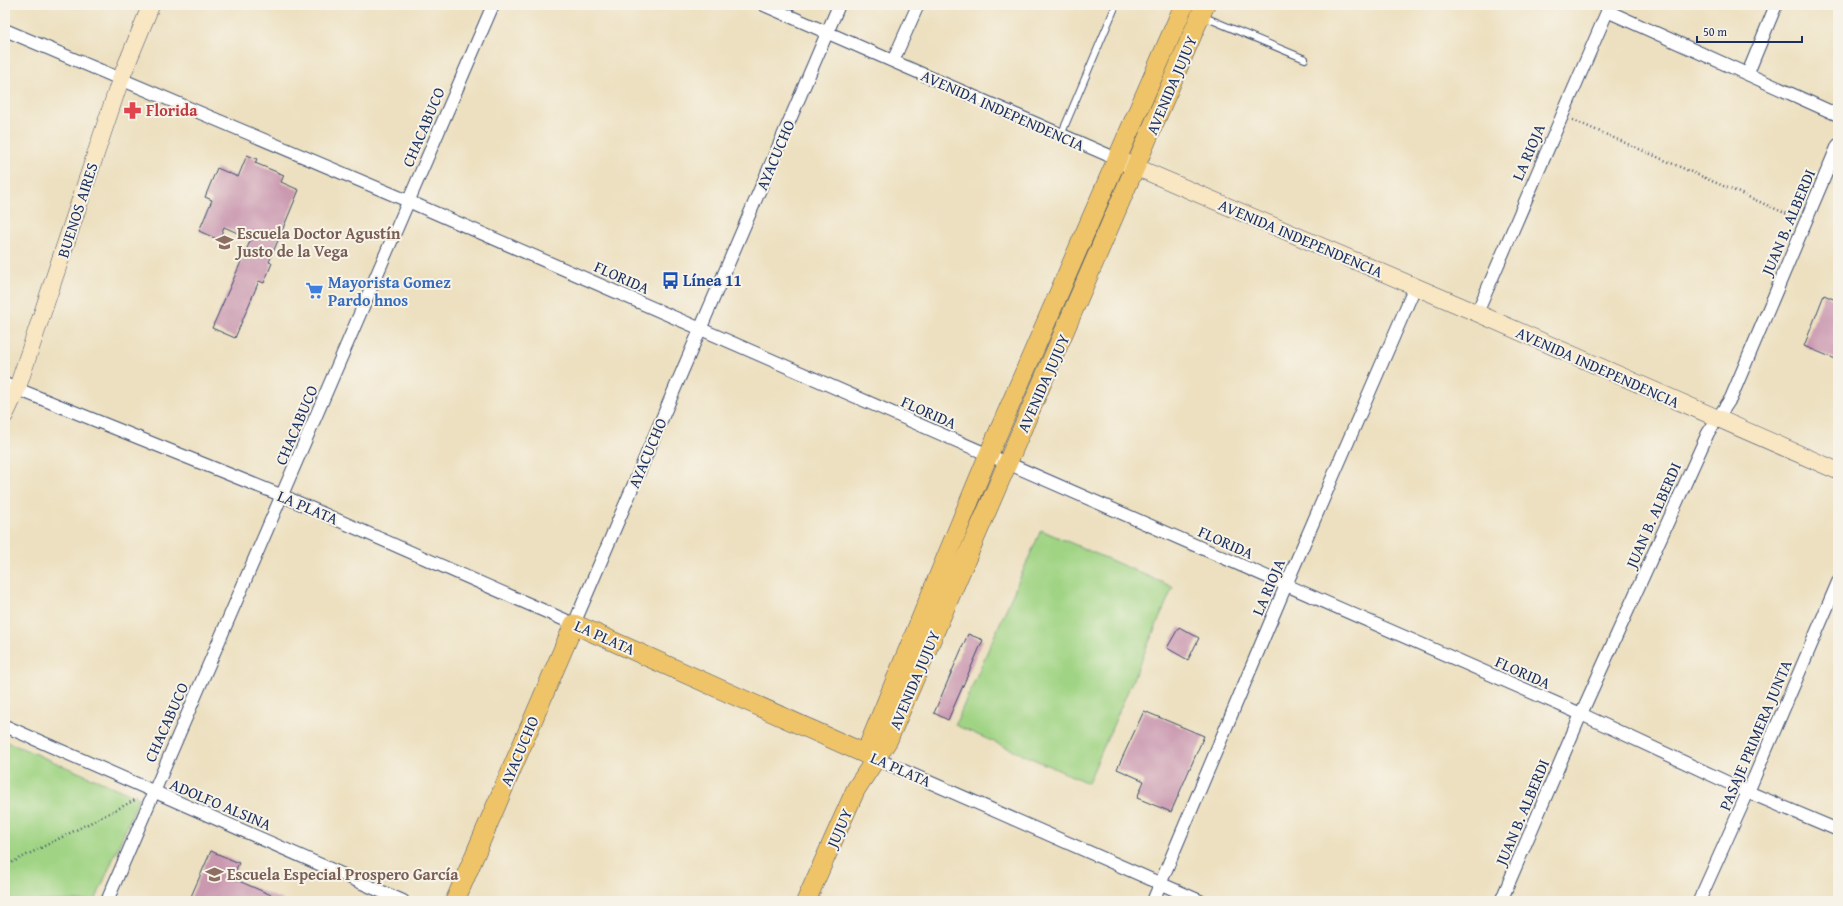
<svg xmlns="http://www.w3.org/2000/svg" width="1843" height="906" font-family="'Gentium Book Plus',serif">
<rect width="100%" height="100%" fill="#f7f3e8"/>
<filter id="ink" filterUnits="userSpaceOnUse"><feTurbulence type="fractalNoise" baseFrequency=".025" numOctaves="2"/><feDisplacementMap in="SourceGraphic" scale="8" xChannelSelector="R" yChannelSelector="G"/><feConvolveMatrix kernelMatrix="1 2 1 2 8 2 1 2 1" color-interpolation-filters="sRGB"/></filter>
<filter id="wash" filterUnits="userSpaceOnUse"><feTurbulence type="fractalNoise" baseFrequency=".012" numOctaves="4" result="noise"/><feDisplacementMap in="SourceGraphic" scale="16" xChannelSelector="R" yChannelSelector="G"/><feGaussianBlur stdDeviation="0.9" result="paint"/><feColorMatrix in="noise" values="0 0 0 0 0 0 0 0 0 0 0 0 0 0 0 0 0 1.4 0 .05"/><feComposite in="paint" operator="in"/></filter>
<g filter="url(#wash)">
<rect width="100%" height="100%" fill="#ede0c0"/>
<!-- green -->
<path fill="#a0d484" stroke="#5e8271" d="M1041 530 1173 587 1088 783 955 725Z
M5 741 139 798 95 901H5Z"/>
<g id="blocks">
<!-- building -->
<path fill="#ca99b0" d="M247 155 257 159 255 163 284 175 281 182 299 190 269 262 272 263 264 283 259 281 235 338 212 328 251 239 224 227 219 240 199 231 212 200 205 197 217 168 238 177Z
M1824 295 1838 301V360L1804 346Z
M1179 627 1199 638 1188 660 1167 648Z
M968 634 983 640 948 720 934 713Z
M1144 711 1204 736 1171 812 1137 798 1144 781 1117 769Z
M211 851 239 863 232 878 285 901H189Z"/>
</g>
</g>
<g filter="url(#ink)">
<use href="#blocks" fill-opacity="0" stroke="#3a4a6d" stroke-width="1"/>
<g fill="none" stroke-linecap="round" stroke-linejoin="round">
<defs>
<path id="lane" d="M1202 16 1305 59
M1061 135 1116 5"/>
<path id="street" d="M764 5 1117 159
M1607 11 1838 115
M5 30 408 201 1581 714 1748 792 1838 830
M893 61 918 5
M1748 73 1776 5
M1477 313 1610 5
M5 384 283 496 574 624 839 5
M5 726 403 901
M877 759 1200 901
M107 901 493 5
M1153 901 1286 585 1415 287
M1501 901 1581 714 1708 433 1731 398 1838 145
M1699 901 1748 792 1838 582"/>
<path id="secondary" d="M1117 159 1477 313 1838 471
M5 415 17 389 121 78 151 5"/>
<path id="primary" d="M865 754 988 456 1184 5
M455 901 574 624 877 759
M806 901 856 789 888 740 1205 5"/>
</defs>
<!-- lane casing -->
<use href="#lane" stroke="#3a4a6d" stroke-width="8"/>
<!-- street casing -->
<use href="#street" stroke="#3a4a6d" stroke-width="14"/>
<!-- secondary casing -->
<use href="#secondary" stroke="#3a4a6d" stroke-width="18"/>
<!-- primary casing -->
<use href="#primary" stroke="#3a4a6d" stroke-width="20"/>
<!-- path -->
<path stroke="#3a4a6d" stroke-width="2.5" stroke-dasharray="1 3" stroke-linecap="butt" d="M1573 120 1794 217
M5 866 137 799"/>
<!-- lane -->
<use href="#lane" stroke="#fff" stroke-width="6"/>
<!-- street -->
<use href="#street" stroke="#fff" stroke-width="12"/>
<!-- secondary -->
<use href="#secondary" stroke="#f9e7c3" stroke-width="17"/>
<!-- primary -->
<use href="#primary" stroke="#efc469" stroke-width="19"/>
</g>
</g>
<!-- icons -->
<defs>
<symbol id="pharmacy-bare" viewBox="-9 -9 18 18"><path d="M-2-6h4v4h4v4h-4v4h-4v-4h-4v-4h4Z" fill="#e0444e" stroke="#f7f3e8" stroke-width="2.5" paint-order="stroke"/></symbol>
<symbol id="school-bare" viewBox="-9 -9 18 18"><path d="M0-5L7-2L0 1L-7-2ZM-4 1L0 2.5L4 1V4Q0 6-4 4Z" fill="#8d6e63" stroke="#f7f3e8" stroke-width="2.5" paint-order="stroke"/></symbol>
<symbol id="bus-bare" viewBox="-9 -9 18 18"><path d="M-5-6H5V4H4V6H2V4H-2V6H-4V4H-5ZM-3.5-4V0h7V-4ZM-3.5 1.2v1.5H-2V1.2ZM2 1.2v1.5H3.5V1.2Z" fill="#1a4fb4" stroke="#f7f3e8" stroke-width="2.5" paint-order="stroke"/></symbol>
<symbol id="supermarket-bare" viewBox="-9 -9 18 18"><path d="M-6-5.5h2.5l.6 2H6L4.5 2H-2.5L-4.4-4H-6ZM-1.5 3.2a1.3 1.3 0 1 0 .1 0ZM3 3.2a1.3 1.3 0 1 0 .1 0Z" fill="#3f7fe0" stroke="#f7f3e8" stroke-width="2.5" paint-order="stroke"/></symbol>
</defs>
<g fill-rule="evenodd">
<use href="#pharmacy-bare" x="120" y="98" width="25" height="25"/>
<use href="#school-bare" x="212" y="230" width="25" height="25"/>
<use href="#bus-bare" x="658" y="268" width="25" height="25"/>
<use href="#supermarket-bare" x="302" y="278" width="25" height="25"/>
<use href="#school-bare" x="202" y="862" width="25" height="25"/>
</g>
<g text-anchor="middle" stroke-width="4" stroke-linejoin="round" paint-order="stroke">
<!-- street labels -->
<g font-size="16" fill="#1b2f5e" stroke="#f7f3e8">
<text transform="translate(1171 85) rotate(-67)" y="6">AVENIDA JUJUY</text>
<text transform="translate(1003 110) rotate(24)" y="6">AVENIDA INDEPENDENCIA</text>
<text transform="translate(423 127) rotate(-67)" y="6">CHACABUCO</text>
<text transform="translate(1528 152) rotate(-67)" y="6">LA RIOJA</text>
<text transform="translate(775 155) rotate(-67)" y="6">AYACUCHO</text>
<text transform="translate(77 210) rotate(-72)" y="6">BUENOS AIRES</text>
<text transform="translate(1788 222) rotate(-67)" y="6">JUAN B. ALBERDI</text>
<text transform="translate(1301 238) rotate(23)" y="6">AVENIDA INDEPENDENCIA</text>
<text transform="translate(622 277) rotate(24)" y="6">FLORIDA</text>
<text transform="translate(1598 367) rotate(24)" y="6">AVENIDA INDEPENDENCIA</text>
<text transform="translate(1043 383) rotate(-66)" y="6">AVENIDA JUJUY</text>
<text transform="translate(929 412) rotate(24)" y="6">FLORIDA</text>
<text transform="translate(296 425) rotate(-67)" y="6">CHACABUCO</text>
<text transform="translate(647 453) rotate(-67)" y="6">AYACUCHO</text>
<text transform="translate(308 507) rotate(23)" y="6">LA PLATA</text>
<text transform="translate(1653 515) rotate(-66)" y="6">JUAN B. ALBERDI</text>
<text transform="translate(1226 542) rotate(24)" y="6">FLORIDA</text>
<text transform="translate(1268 587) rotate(-67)" y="6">LA RIOJA</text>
<text transform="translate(605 637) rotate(24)" y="6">LA PLATA</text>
<text transform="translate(1523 672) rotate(24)" y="6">FLORIDA</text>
<text transform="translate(914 680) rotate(-67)" y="6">AVENIDA JUJUY</text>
<text transform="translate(166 722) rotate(-66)" y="6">CHACABUCO</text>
<text transform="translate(1755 735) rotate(-67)" y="6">PASAJE PRIMERA JUNTA</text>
<text transform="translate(519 751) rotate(-67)" y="6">AYACUCHO</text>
<text transform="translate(901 769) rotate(24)" y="6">LA PLATA</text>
<text transform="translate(221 804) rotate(23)" y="6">ADOLFO ALSINA</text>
<text transform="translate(1522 812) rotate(-67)" y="6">JUAN B. ALBERDI</text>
<text transform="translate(839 828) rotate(-66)" y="6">JUJUY</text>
</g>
<!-- health labels -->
<g font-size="16" font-weight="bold" fill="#be3a42" stroke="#f7f3e8" text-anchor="start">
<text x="146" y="116">Florida</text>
</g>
<!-- education labels -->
<g font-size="16" font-weight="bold" fill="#785e54" stroke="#f7f3e8" text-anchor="start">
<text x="237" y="239">Escuela Doctor Agustín<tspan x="237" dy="18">Justo de la Vega</tspan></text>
<text x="227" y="880">Escuela Especial Prospero García</text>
</g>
<!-- transit labels -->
<g font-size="16" font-weight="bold" fill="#164399" stroke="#f7f3e8" text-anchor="start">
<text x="683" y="286">Línea 11</text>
</g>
<!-- shop labels -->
<g font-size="16" font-weight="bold" fill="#366cbe" stroke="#f7f3e8" text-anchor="start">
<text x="328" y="288">Mayorista Gomez<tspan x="328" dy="18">Pardo hnos</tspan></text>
</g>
</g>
<!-- margin -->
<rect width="1843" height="906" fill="none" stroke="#f7f3e8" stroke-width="20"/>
<!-- scale -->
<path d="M1697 36v6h105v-6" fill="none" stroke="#1b2f5e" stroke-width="2"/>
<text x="1703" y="36" font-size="12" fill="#1b2f5e" stroke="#f7f3e8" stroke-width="3" paint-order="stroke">50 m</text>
</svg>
